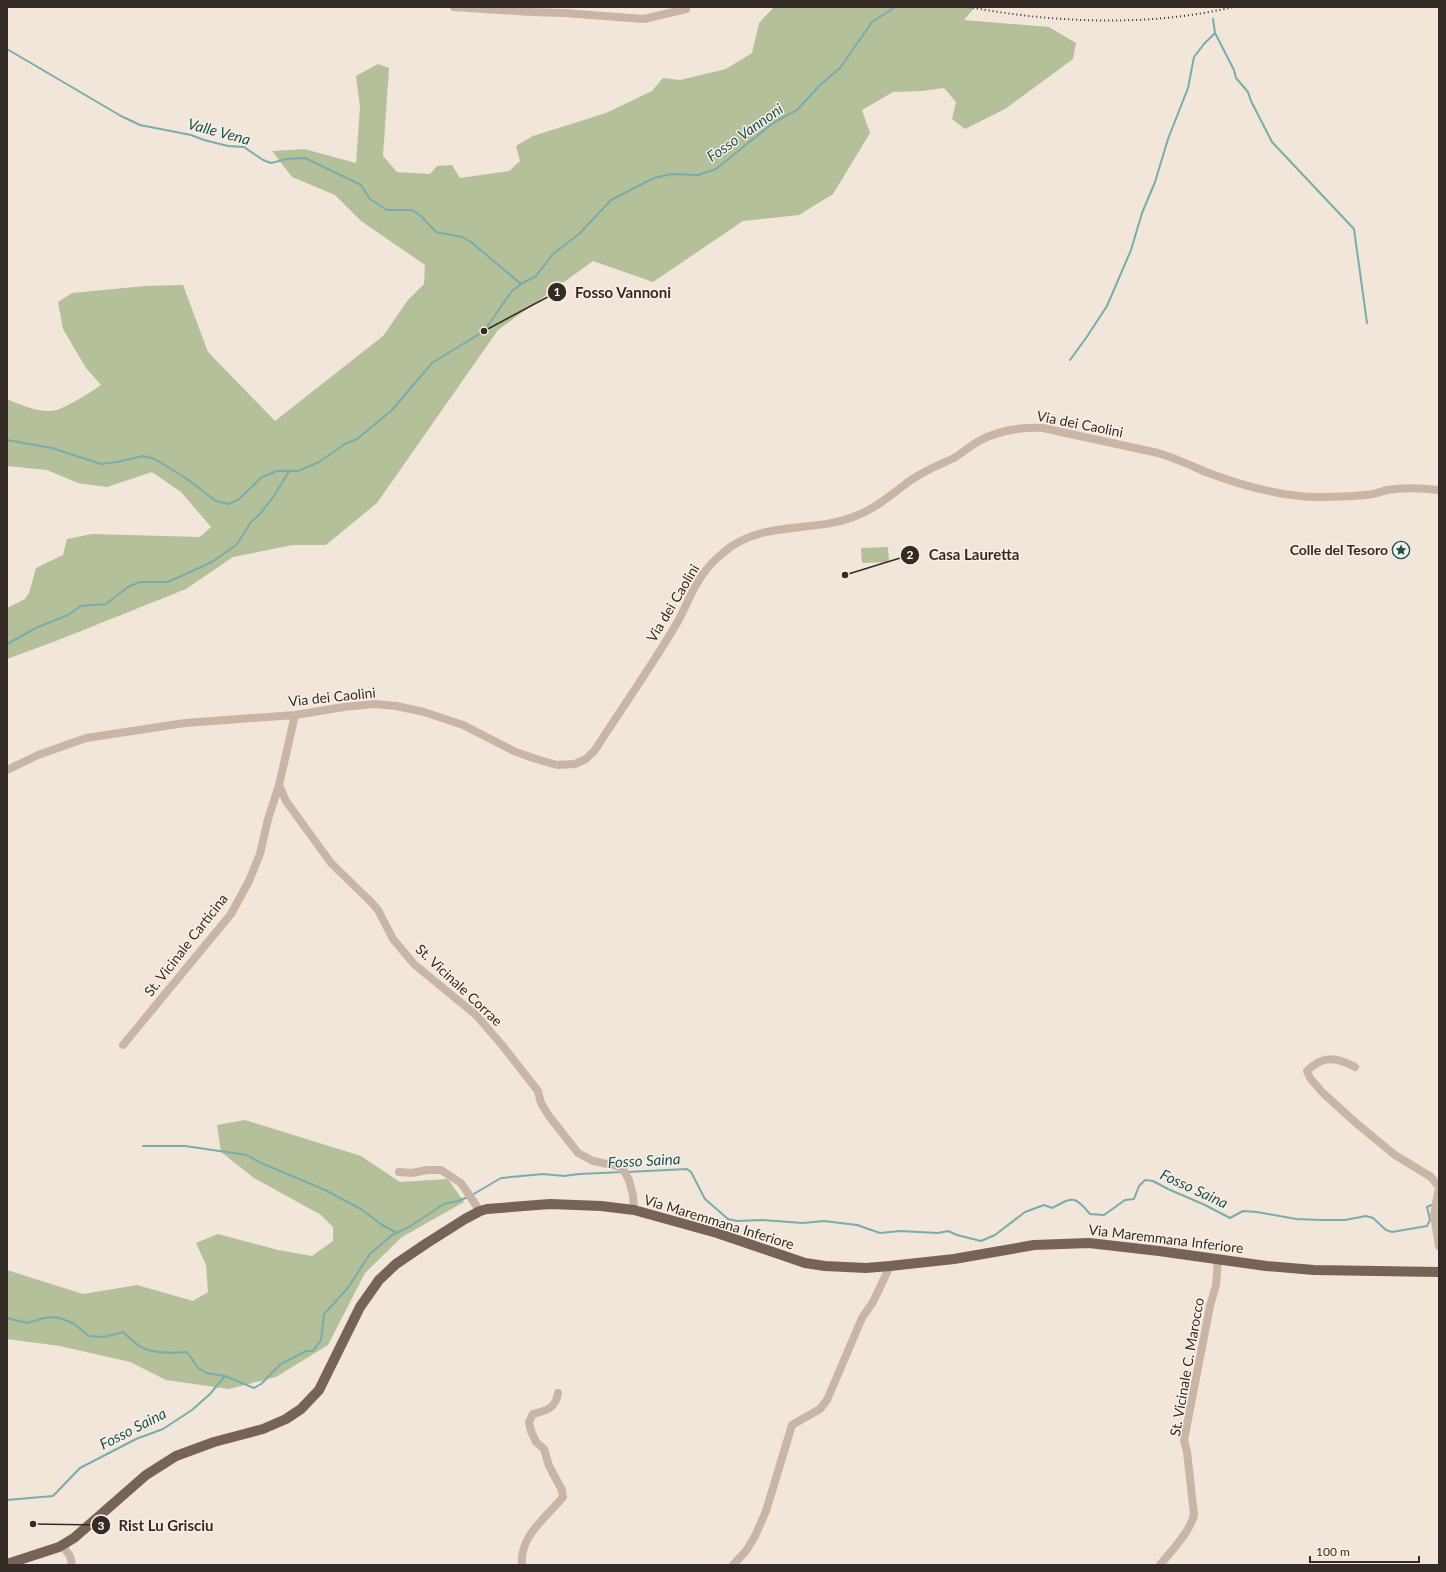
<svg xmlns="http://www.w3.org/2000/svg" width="1446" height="1572" font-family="Lato,sans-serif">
<rect width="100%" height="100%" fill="#f1e6d9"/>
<!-- green -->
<path fill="#b3c099" d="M774 7H975L964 20 1049 27 1076 43 1073 59 1005 109 965 129 952 119 956 102 944 88 922 91 893 92 862 110 870 133 833 194 799 215 743 221 653 282 593 261 498 330 377 503 326 545H293L233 557 186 589 56 641 7 659V608L25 599 29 593 36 568 63 555 67 539 92 534 200 537 211 527 181 492 152 472 107 487 78 483 47 470 7 466V399C21 405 37 412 52 411 63 410 91 392 101 385L86 368 63 329 58 302 72 293 145 286 183 285 208 352 275 421 383 336 408 300 424 284 425 265 361 221 335 195 292 177 272 151 304 149 356 163 360 107 356 76 378 64 389 68 383 156 397 172 430 174 437 166 452 165 460 178 509 171 520 161 516 146 533 136 606 113 652 91 663 78 680 80 726 69 752 53 759 23Z
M888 547 889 562 862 563 861 548Z
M245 1120 361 1156 400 1182 448 1179 464 1202 402 1237 365 1273 328 1345 276 1377 229 1389 166 1380 130 1362 60 1346 7 1339V1270L83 1294 137 1285 193 1301 208 1292 206 1265 196 1243 218 1234 278 1250 312 1256 333 1241V1227L321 1215 254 1178 221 1152 217 1125Z"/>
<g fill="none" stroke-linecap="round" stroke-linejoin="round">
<!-- stream -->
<path stroke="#78acae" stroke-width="2" d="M1213 19 1215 33 1234 70 1236 78 1248 92 1251 101 1272 142 1354 229 1367 323
M7 49 121 116 140 125 191 135 204 140 228 146 244 147 263 160 271 163 287 159 305 158 361 185 370 199 387 210H412L421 216 436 232 462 237 471 242 521 284
M1070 360 1086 338 1107 306 1131 250 1142 213 1155 182 1168 139 1188 88 1194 57 1204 44 1215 33
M7 440 52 448 101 464 117 462 143 456 155 459 187 479 216 501 228 504 238 500 262 477 277 471H298L319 462 345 444 357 439 392 410 432 363 484 331 512 291 521 284 536 276 553 254 579 234 611 200 654 178 672 174 698 175 716 169 773 123 797 110 820 85 840 68 872 22 895 7
M7 644 36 628 68 615 81 606 106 604 128 587 140 582H168L212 562 235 546 239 541 251 522 259 515 274 496 289 471
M143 1146H185L247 1155 259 1162 325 1190 361 1209 382 1225 397 1233
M627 1172 687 1169 691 1172 705 1199 728 1219 737 1221 761 1220 803 1223 824 1221 857 1225 880 1233 900 1231 938 1233 948 1231 957 1235 981 1241 995 1235 1025 1212 1044 1205 1052 1208C1073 1197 1074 1195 1090 1214L1104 1215 1125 1200 1134 1199 1139 1186 1145 1180 1153 1181 1168 1189 1205 1205 1230 1218 1243 1211 1257 1212 1296 1219 1322 1220H1345L1366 1216 1373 1218 1386 1230 1392 1232 1427 1226 1430 1220 1427 1207 1434 1204
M472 1195 501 1178 543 1174 564 1176 579 1174 623 1172
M7 1318 27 1323 44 1318 56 1317 73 1323 89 1336 104 1337 123 1332C129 1337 136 1345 143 1348 156 1354 174 1353 187 1352L198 1368 207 1373 225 1376 254 1388 261 1384 281 1364 306 1351H313L321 1340 324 1314 347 1289 370 1254 392 1235 409 1227 444 1204 458 1201 468 1197
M7 1500 53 1496 80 1468 136 1439 163 1429 192 1410 210 1394 225 1376"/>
<!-- minor -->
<path stroke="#c9b5a5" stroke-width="8" d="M454 7 531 12 564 13 644 19 686 9
M7 770 38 755 86 738 185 723 295 715 344 707 375 704 396 706 424 712 463 725 516 752 536 759 557 765 575 764 586 759 595 750C621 709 649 670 674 628 683 614 688 599 696 585 702 574 713 561 723 553 760 519 815 534 858 515 878 507 893 493 911 480 924 471 939 465 954 458 962 453 970 446 979 441 999 430 1020 427 1043 428L1158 453C1175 458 1190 465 1206 472 1240 485 1278 496 1315 497 1334 497 1354 497 1373 494 1378 493 1383 491 1387 490 1405 487 1422 488 1439 490
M279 785 286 801 331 863 372 903 378 910 393 939 414 964 476 1015 502 1045 538 1091 541 1103 549 1116 578 1153 593 1161 617 1166 623 1169 629 1180 633 1195 634 1210
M123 1045 231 914 249 881 260 854 268 819 279 785 295 715
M1355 1067C1336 1057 1323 1055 1307 1071L1310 1078 1323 1093 1356 1123 1395 1155 1431 1177 1439 1187 1434 1215 1439 1246
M399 1172 412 1173 427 1170H441L461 1183 480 1211
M62 1545 70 1556 72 1565
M522 1565C519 1536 547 1517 563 1497L562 1490 549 1466 544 1449 536 1442 531 1431 529 1422 533 1414C546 1411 556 1408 558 1393
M733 1565 746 1551 755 1536 766 1511 792 1425 820 1409 827 1400 862 1318 873 1302 890 1266
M1160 1565C1171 1551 1190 1532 1194 1515L1187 1452 1184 1440 1210 1306 1216 1285 1218 1259"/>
<!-- major -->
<path stroke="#776257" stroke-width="10" d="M7 1564 59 1547 74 1538 146 1475 176 1456 214 1442 263 1429 286 1419 301 1409 319 1390 360 1307 379 1280 396 1264 427 1243 465 1219 480 1211 487 1209 550 1204 601 1206 634 1210 717 1233 805 1263 825 1266 866 1268 890 1266 954 1259 1034 1245 1089 1243 1159 1251 1266 1266 1314 1270 1439 1272"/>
<!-- rail -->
<path stroke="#352b26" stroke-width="2" stroke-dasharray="1 3" stroke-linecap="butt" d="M969 7C1054 23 1149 27 1233 7"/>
</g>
<!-- icons -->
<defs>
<symbol id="sight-ring" viewBox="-11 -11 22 22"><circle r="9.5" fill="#f9f0e5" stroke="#1c5256" stroke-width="1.5"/><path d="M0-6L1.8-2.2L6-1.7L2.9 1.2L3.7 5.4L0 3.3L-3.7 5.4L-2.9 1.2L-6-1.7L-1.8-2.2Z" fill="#1c5256"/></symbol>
</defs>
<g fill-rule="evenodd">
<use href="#sight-ring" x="1391" y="540" width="20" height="20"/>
</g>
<g text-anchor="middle" stroke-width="3" stroke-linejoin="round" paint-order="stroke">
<!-- street labels -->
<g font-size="14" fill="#352b26" stroke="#f9f0e5">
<text transform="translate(1080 424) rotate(11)" y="5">Via dei Caolini</text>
<text transform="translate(673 603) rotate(-59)" y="5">Via dei Caolini</text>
<text transform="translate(332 697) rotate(-6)" y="5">Via dei Caolini</text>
<text transform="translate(186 945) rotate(-52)" y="5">St. Vicinale Carticina</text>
<text transform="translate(459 985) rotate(43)" y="5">St. Vicinale Corrae</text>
<text transform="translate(719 1222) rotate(17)" y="5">Via Maremmana Inferiore</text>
<text transform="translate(1166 1239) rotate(7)" y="5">Via Maremmana Inferiore</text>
<text transform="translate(1187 1367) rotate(-80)" y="5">St. Vicinale C. Marocco</text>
</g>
<!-- poi labels -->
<g font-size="14" font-weight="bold" fill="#352b26" stroke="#f9f0e5" text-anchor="end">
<text x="1388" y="555">Colle del Tesoro</text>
</g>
<!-- water labels -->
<g font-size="15" font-style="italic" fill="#1c5256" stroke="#f9f0e5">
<text transform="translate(219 132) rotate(15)" y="5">Valle Vena</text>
<text transform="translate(745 133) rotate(-35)" y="5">Fosso Vannoni</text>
<text transform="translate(644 1161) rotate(-3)" y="5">Fosso Saina</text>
<text transform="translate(1194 1189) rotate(25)" y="5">Fosso Saina</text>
<text transform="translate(133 1429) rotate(-27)" y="5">Fosso Saina</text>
</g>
</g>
<!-- callouts -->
<path fill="none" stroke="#352b26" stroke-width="1.5" d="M484 331L557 292M845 575L910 555M33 1524L101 1525"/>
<g fill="#352b26" stroke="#f9f0e5" stroke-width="1.5">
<circle cx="484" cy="331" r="4"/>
<circle cx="845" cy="575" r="4"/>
<circle cx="33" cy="1524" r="4"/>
<circle cx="557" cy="292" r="10"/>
<circle cx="910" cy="555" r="10"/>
<circle cx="101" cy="1525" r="10"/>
</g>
<g font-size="12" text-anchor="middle" font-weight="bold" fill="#fff">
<text x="557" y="296">1</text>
<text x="910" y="559">2</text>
<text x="101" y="1530">3</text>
</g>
<g font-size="15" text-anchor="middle" font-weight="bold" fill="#352b26" stroke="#f9f0e5" stroke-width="3" stroke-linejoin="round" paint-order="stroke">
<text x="623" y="298">Fosso Vannoni</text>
<text x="974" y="560">Casa Lauretta</text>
<text x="166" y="1531">Rist Lu Grisciu</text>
</g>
<!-- border -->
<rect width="1446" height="1572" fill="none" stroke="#352b26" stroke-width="16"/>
<!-- scale -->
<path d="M1310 1556v6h109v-6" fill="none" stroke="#352b26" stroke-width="2"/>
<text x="1316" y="1556" font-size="12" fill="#352b26" stroke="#f9f0e5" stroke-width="3" paint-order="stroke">100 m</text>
</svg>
